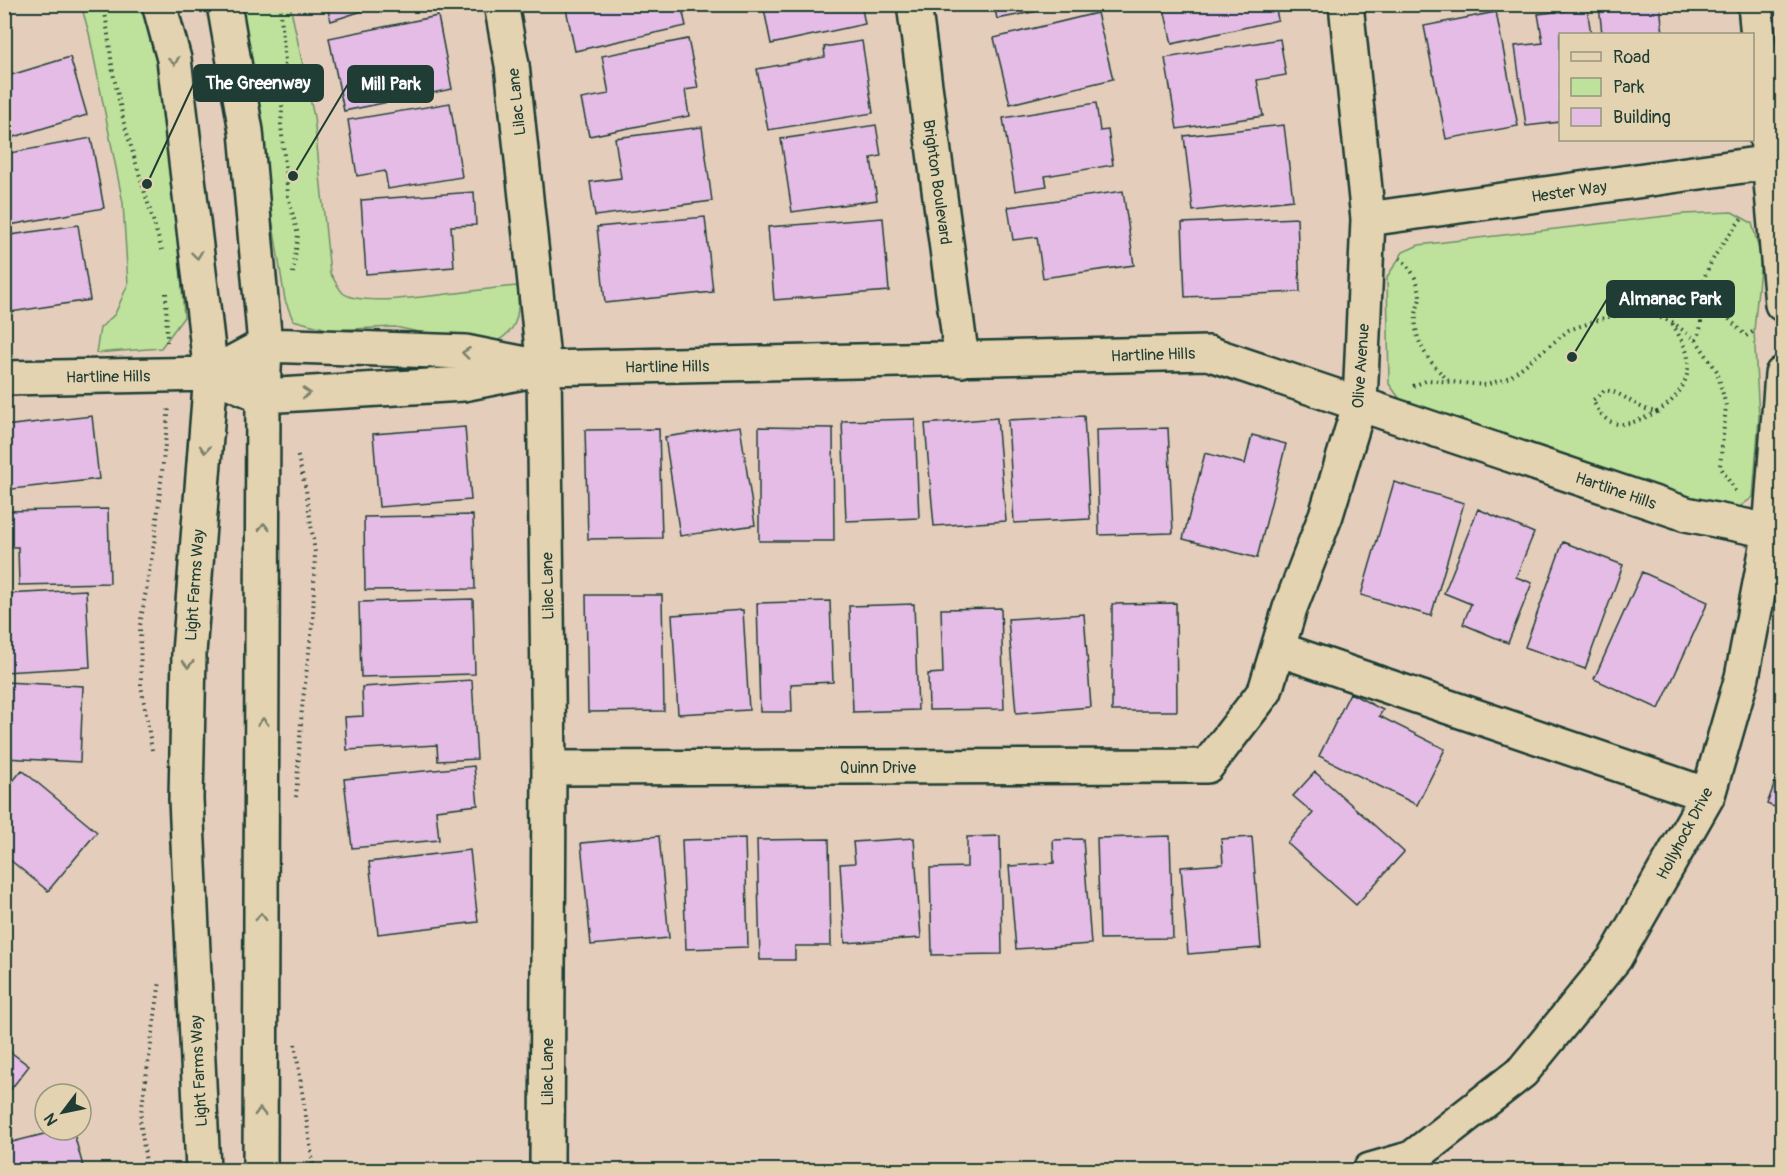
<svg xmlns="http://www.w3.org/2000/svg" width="1787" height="1175" font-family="Pangolin,sans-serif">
<rect width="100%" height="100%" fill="#e4cebb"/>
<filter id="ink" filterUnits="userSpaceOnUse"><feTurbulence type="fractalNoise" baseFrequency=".0167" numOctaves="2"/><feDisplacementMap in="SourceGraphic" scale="12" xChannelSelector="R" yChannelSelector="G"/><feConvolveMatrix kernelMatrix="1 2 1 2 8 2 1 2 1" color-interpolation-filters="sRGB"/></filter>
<g filter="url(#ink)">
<!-- green -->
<path fill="#bee19b" stroke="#6e8f68" stroke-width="1.5" d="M81 5H144C169 107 177 212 184 317L161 348 96 353 100 328 115 314 128 284 123 203 89 33Z
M238 5H290L314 117 330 273C334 279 338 288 343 293 364 311 486 287 518 286 519 317 519 333 487 346L395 327 331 330 293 320 285 300Z
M1732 212 1752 223 1761 257 1754 331 1759 417 1753 497 1731 513 1405 406 1389 384 1387 277 1403 252 1419 245 1683 214Z"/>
<!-- building -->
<path fill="#e4bce5" stroke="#1f3d34" stroke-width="1.5" d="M326 4H384L331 21Z
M565 4H681L686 26 575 51Z
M763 4H861L865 24 771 44Z
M994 4H1073L997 19Z
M1163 4H1275L1278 20 1172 44Z
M1660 4 1663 34H1602L1599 5Z
M1587 8 1591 34H1560V122L1526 126 1515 46 1543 43 1538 14Z
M1496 12 1518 126 1446 139 1424 26Z
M1097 13 1113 79 1010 104 994 38Z
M438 16 452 89 344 111 329 38Z
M688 39 698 88 685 90 689 116 589 136 581 99 609 94 602 56Z
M1280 39 1286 75 1257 80 1263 116 1177 129 1165 58Z
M862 41 873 113 768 130 757 69 825 57 824 47Z
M4 57 11 75 70 57 87 115 4 140Z
M450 103 462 177 388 189 385 171 357 176 348 120Z
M1096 103 1100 131 1108 130 1113 165 1045 176 1047 186 1015 191 1003 118Z
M876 125 881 156 871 158 877 200 792 212 781 139Z
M1284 125 1293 200 1193 211 1184 136Z
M702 127 712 201 595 216 590 182 621 178 615 138Z
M91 138 104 208 4 226V154Z
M1123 191 1134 265 1043 278 1037 237 1013 240 1008 207Z
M474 192 476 225 451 226 454 267 366 274 361 200Z
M705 217 713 292 605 303 597 227Z
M883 218 889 291 774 300 768 227Z
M1297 218 1300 292 1185 297 1182 223Z
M78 225 90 300 4 313V236Z
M92 416 99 479 4 490V426Z
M1084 416 1090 519 1014 523 1008 420Z
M997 418 1006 521 934 526 925 424Z
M915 419 919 518 846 521 842 421Z
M740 426 755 525 680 536 665 437Z
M465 427 471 500 379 507 373 434Z
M759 427 833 428 834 541H759Z
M1168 428 1173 533 1099 535 1096 430Z
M659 429 662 538 588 539 585 430Z
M1252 435 1286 444 1257 558 1183 539 1205 453 1245 464Z
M1394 482 1464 503 1431 616 1361 595Z
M108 509 110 583 19 585 18 547H4V511Z
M1478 509 1534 533 1516 577 1532 583 1508 643 1463 624 1471 604 1444 593Z
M473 515 475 589 365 590 364 517Z
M1563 542 1623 565 1585 669 1525 647Z
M1642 572 1708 602 1659 709 1594 679Z
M86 590 90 667 4 672V594Z
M586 595H662L664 711 588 712Z
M473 599 475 674 361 677 359 602Z
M830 601 833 682 791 684 792 712H760L757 603Z
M1176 603 1177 711H1112V604Z
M914 604 918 710 853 712 849 606Z
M1001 608 1004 709 929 710 928 674 943 673 941 609Z
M743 610 749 710 678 714 672 615Z
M1084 614 1091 707 1016 713 1008 619Z
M472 680 477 759 438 761 437 745 347 750 345 717 363 716 362 687Z
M4 682 83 686 80 762 4 758Z
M1350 693 1383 710 1379 716 1445 749 1417 805 1319 756Z
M1782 764V810L1767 804Z
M474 766 478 805 436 810 439 840 352 848 344 779Z
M22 770 97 832 48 891 4 855V792Z
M1315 772 1404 852 1356 905 1287 843 1313 813 1293 796Z
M659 836 669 938 591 945 581 843Z
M1000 836 1002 954 932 955 930 868 967 867V837Z
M1170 836 1173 938 1100 939 1097 838Z
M1252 837 1261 948 1188 954 1181 867 1223 864 1221 839Z
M745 838 748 947 686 949 682 840Z
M914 838 921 938 845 943 840 864 855 863 853 842Z
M829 839 831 946H795V960H760L757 840Z
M1083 839 1091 944 1016 949 1009 866 1054 863 1053 840Z
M470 850 478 922 378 934 369 862Z
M4 1047 29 1066 4 1098Z
M60 1130H73L84 1170H4V1144Z"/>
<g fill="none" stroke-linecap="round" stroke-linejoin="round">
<defs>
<path id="minor" d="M159 4 174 59 211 374 189 653 186 799 203 1170
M224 4 246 131 265 345 263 396 260 1170
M501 4 512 65 544 368 549 768 547 1170
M914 4 962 360
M1755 4 1782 304
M1368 219 1771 162
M211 374 265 345 465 352 530 365
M4 378 211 374 263 396 463 384 544 368 1208 353 1686 514 1770 531
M1278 649 1708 795
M549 768 1207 766 1265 691 1290 608 1326 515 1360 403 1368 219 1346 4
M1370 1170 1412 1158 1522 1072 1615 958 1708 795 1742 677 1770 531 1782 374"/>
</defs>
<!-- minor casing -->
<use href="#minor" stroke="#1f3d34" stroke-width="38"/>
<!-- path -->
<path stroke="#1f3d34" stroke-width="4" stroke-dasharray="1.5 4.5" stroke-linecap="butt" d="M104 4 113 73 124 123 162 250
M280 4 285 61 281 125 288 196 298 235 293 273
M1400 258C1410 267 1420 282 1420 298 1419 304 1416 310 1416 316 1413 342 1430 363 1448 380
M166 293 167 342
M1701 315 1716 306 1746 336 1754 331
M1696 340C1706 325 1697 303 1702 285 1709 260 1726 239 1742 218
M1413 386 1428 380 1486 385 1510 377 1569 330 1607 317 1644 312 1672 322 1696 340 1717 371 1726 406 1720 466 1735 491
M1657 412C1630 425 1608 435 1593 400L1605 390C1628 394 1633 408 1657 412 1677 400 1693 378 1687 353 1684 343 1677 332 1672 323
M152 750 141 685 140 625 155 538 169 406
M296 797 302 708 313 619 315 552 306 490 297 453
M295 1044 314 1170
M147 1170 140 1120 160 981"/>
<!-- minor -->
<use href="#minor" stroke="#e4d3b0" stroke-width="33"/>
</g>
<!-- one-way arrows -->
<defs><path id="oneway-chevron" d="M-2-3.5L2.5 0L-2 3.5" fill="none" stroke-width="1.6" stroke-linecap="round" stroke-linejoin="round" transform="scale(1.5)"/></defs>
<g stroke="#78806c">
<use href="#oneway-chevron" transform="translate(174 61) rotate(80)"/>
<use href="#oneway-chevron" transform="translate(197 255) rotate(83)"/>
<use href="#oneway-chevron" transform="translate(466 353) rotate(-173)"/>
<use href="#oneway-chevron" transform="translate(306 393) rotate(-3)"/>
<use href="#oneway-chevron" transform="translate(205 449) rotate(94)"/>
<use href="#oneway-chevron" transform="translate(264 527) rotate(-91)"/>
<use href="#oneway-chevron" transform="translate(188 664) rotate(91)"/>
<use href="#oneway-chevron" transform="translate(263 722) rotate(-90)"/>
<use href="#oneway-chevron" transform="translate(261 917) rotate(-90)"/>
<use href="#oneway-chevron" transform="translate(260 1112) rotate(-90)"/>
</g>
</g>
<g text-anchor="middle" stroke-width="4.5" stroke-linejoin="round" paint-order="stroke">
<!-- street labels -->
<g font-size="16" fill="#1f3d34" stroke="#e4d3b0">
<text transform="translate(516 102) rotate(-96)" y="6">Lilac Lane</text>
<text transform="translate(938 182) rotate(82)" y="6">Brighton Boulevard</text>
<text transform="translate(1569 191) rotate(-8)" y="6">Hester Way</text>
<text transform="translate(1153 354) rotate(-2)" y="6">Hartline Hills</text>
<text transform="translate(667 366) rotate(-1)" y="6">Hartline Hills</text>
<text transform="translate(1360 366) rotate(-86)" y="6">Olive Avenue</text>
<text transform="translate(108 376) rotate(-1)" y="6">Hartline Hills</text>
<text transform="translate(1616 490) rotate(19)" y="6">Hartline Hills</text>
<text transform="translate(194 585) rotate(-86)" y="6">Light Farms Way</text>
<text transform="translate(547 586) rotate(-91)" y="6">Lilac Lane</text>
<text x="878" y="773">Quinn Drive</text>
<text transform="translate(1684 833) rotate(-62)" y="6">Hollyhock Drive</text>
<text transform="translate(198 1071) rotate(-93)" y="6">Light Farms Way</text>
<text transform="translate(547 1072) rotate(-90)" y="6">Lilac Lane</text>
</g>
</g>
<!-- callouts -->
<path fill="none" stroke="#1f3d34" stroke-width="2" d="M147 184L194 83M293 176L348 84M1572 357L1607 299"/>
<g fill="#1f3d34" stroke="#e4d3b0" stroke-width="2">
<circle cx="147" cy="184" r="6"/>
<circle cx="293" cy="176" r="6"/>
<circle cx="1572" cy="357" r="6"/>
</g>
<g fill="#1f3d34" stroke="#1f3d34" stroke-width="2">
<rect x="194" y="65" width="129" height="36" rx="6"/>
<rect x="348" y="66" width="85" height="36" rx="6"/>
<rect x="1607" y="281" width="127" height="36" rx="6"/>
</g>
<g font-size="18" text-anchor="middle" font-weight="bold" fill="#fff">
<text x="258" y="89">The Greenway</text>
<text x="391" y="90">Mill Park</text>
<text x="1670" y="305">Almanac Park</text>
</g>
<!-- margin -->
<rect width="1787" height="1175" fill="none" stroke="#e4d3b0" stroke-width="24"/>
<rect x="12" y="12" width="1763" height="1151" fill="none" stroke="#1f3d34" stroke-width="2" filter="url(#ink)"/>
<!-- legend -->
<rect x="1559" y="33" width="195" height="108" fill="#e4d3b0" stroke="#95977e" stroke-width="1.5"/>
<rect x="1571" y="52" width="30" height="9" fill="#e4d3b0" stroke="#95977e" stroke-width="1.5"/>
<text x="1613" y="63" font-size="18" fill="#1f3d34">Road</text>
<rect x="1571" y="78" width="30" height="18" fill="#bee19b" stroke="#95977e" stroke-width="1.5"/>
<text x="1613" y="93" font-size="18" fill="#1f3d34">Park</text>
<rect x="1571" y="108" width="30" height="18" fill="#e4bce5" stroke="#95977e" stroke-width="1.5"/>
<text x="1613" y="123" font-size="18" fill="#1f3d34">Building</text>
<!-- north arrow -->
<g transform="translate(63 1112) rotate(238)"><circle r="28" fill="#e4d3b0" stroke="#95977e" stroke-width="1.5"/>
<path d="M0-4.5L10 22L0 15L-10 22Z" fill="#1f3d34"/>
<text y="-9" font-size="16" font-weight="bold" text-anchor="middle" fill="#1f3d34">N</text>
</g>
</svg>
